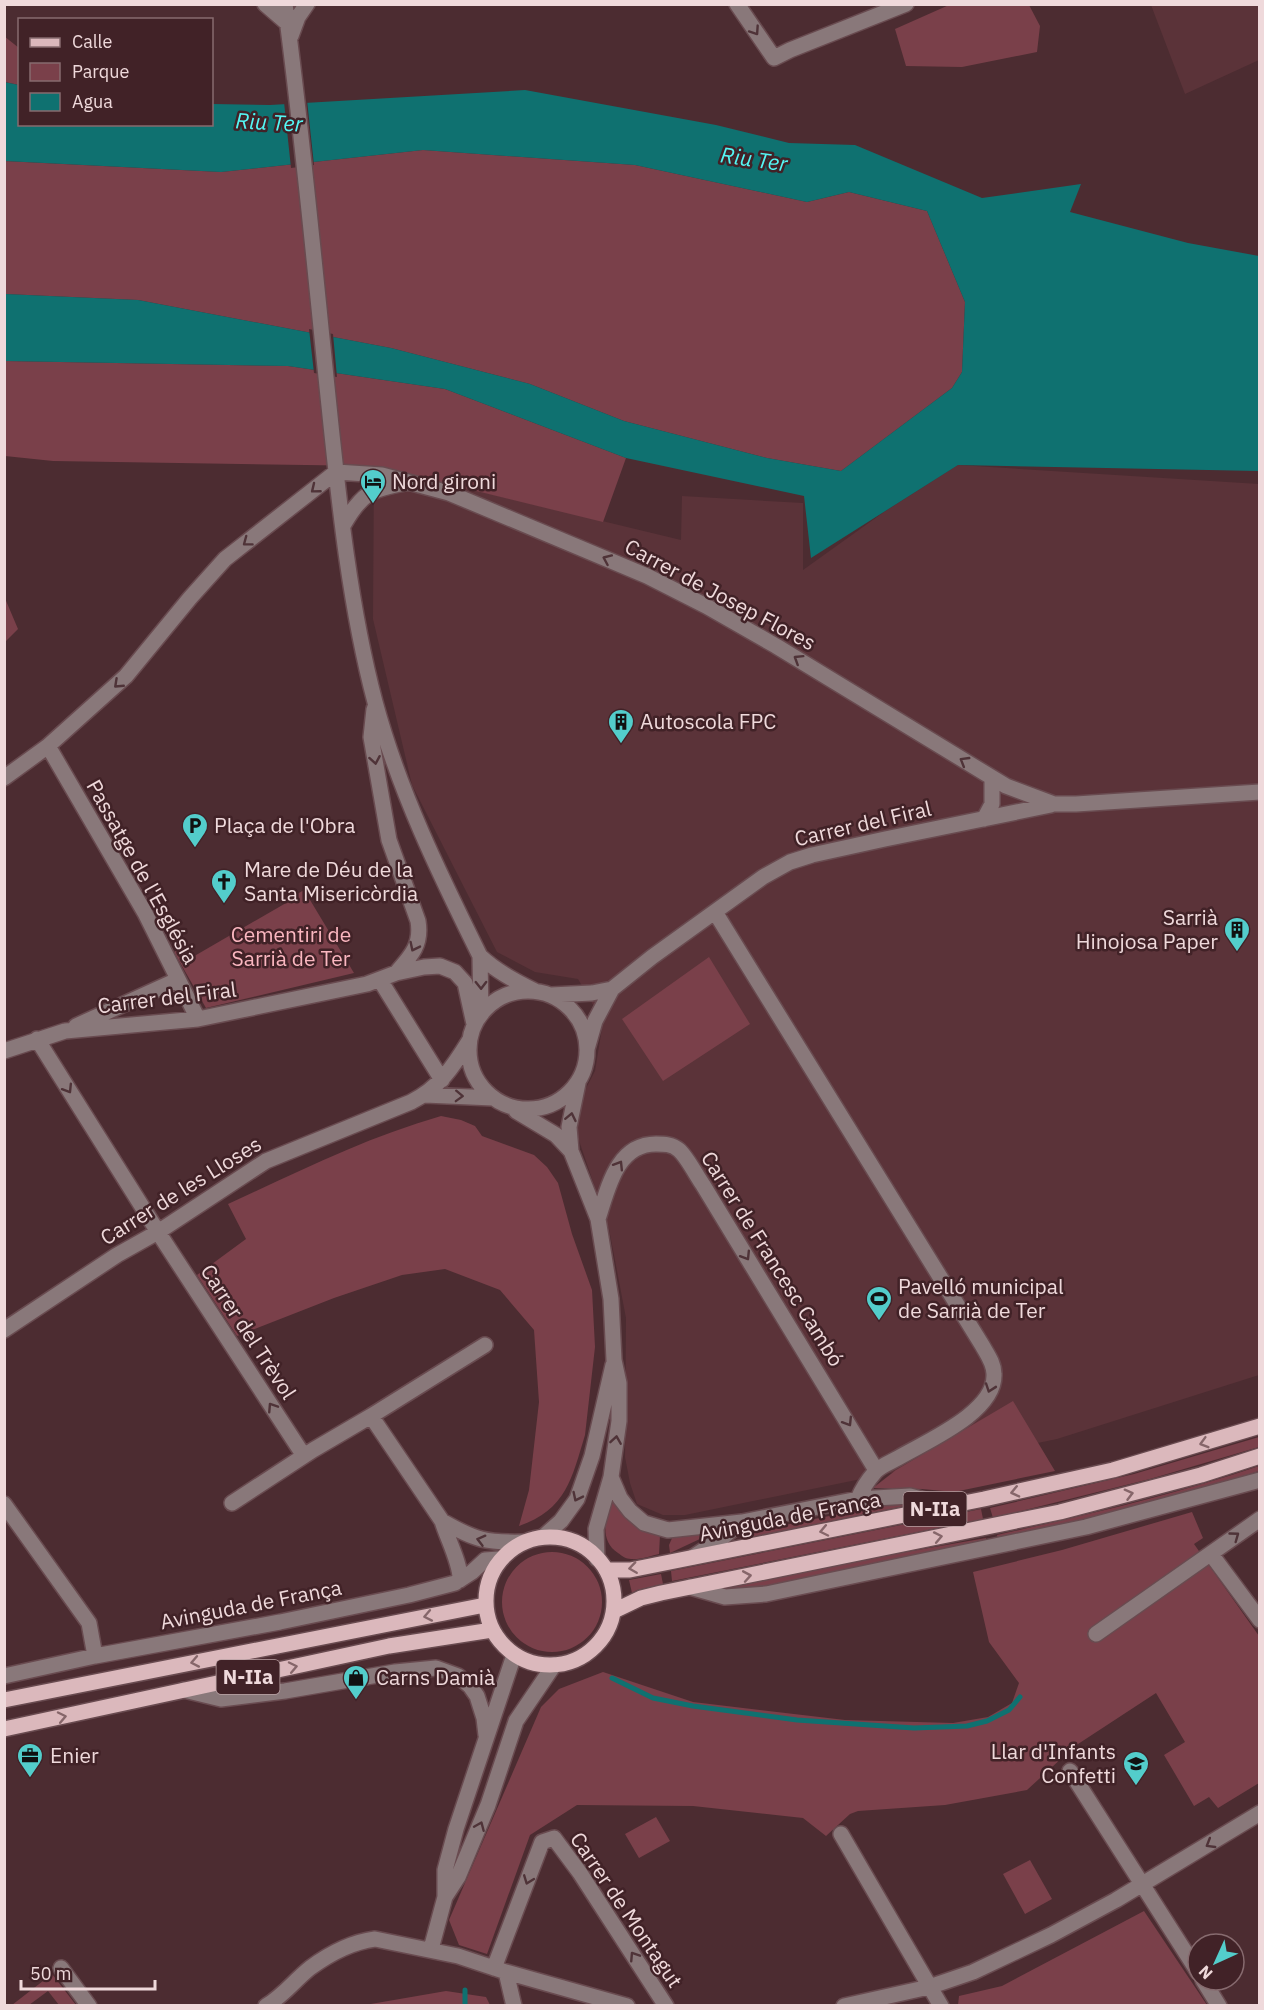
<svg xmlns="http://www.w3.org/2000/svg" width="1264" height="2010" font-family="'IBM Plex Sans',sans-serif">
<rect width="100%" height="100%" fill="#4c2c31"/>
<!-- built -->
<path fill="#5b3339" d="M1151 5H1259V60L1185 94Z
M958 465 1259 484V1375L1057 1439 685 1515H663L637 1504 630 1483 625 1457 626 1318 609 1229 571 1117 595 1071 603 1022 578 979 535 972 497 952 412 785 373 619 374 466 681 540 682 496 803 503V570L884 512Z"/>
<!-- green -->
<path fill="#7a404a" d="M949 5H1029L1040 26 1037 52 962 67 906 66 895 29Z
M4 36 19 48V85L5 82Z
M423 150 635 165 807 202 849 192 927 211 965 302 962 372 952 388 841 471 767 458 624 421 530 384 391 348 138 300 5 294 4 161 221 172Z
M5 361 288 366 445 389 626 458 603 522 374 466 53 461 5 456Z
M4 596 18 629 5 642H4Z
M304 890 354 973 206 1008 174 952 184 946 191 958 286 903 285 901Z
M709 957 750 1024 663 1081 622 1019Z
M441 1116 461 1120 475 1126 482 1136 534 1155 547 1167 558 1183 572 1234 592 1290 595 1347 585 1435C572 1478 566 1510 519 1526L529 1490 539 1402 534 1330 500 1290 445 1269 402 1275 334 1298 237 1336 197 1275 246 1239 228 1204C298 1172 367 1137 441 1116Z
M1013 1401 1055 1471 954 1492 922 1489 873 1488 896 1470Z
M1259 1437V1447L1150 1479 993 1518 990 1508 1134 1474Z
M1259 1466V1471C1173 1498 1086 1520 998 1540L997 1535C1086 1515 1174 1495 1259 1466Z
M613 1497 660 1535 659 1554C650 1556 640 1560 631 1559 626 1559 622 1556 618 1553 598 1540 606 1515 613 1497Z
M904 1502 905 1506 747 1538 746 1533 839 1514 872 1503Z
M981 1509 983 1519 672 1581 671 1571Z
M1192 1512 1203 1538 1194 1544 1259 1636V1783L1218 1808 1209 1797 1194 1806 1164 1755 1185 1742 1156 1693 1075 1746 1027 1790 945 1805 858 1811 850 1814 826 1836 803 1818 693 1806 577 1805 530 1835 487 1954 459 1945 449 1920 541 1707 559 1689 603 1672 693 1702 845 1720 953 1723 988 1717 1012 1703 1019 1683 989 1642 973 1572 1062 1550Z
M719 1530 670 1553 669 1545 673 1536Z
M986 1538V1541L765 1587 724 1591 730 1587 866 1559Z
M502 1602a50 50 0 1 1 100 0a50 50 0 1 1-100 0Z
M661 1574 663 1584 637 1590 632 1593 629 1580Z
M656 1817 670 1841 639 1858 625 1834Z
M1030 1860 1052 1899 1025 1914 1003 1874Z
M1144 1911 1207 2005H958L959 1996 1002 1986Z
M52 1974 76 2005H59L48 1991 29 2005H12Z
M446 1991 486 1997 490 2005H365Z"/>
<!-- water -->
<path fill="#0f7170" d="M4 82 19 85 20 124H212V104L270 105 525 90 716 125 789 143 855 145 982 198 1081 184 1070 212 1188 243 1259 256V471L958 465 811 558 804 496 626 458 445 389 288 366 5 361V294L138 300 391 348 530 384 624 421 767 458 841 471 952 388 962 372 965 302 927 211 849 192 807 202 635 165 423 150 221 172 5 161Z"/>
<!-- pier -->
<path fill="#4c2c31" d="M307 100 314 165 291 168 284 102Z
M309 329 333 334 337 377 314 373Z"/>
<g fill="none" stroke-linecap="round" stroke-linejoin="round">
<!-- stream -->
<path stroke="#0f7170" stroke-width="5" d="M612 1678 653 1698 693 1706 797 1720 914 1728 967 1726 987 1721 1009 1710 1020 1697
M465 1990V2006"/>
<defs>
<path id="minor" d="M265 4 287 23
M285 4C303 138 315 272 329 406 339 503 350 608 375 702 399 791 439 873 480 956 496 971 515 981 535 991
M737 4 774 58 790 50 906 4
M291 36 298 17 307 4
M336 472 382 475 449 493 647 576 706 606 776 646 1006 786 1054 804H1076L1260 792
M344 524C362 493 371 489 406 483
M374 709 371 737 389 840 418 921C422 945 411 956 396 973
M48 746 145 913 198 1019
M4 778 48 746 126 676 190 598 225 559 336 472
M984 819 992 804V778
M715 912 982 1345C987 1354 994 1363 994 1374 996 1412 927 1441 898 1458 891 1462 880 1466 875 1472 868 1480 862 1489 858 1499
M480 956 481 1014
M380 980 442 1080
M469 1050a59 59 0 1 1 118 0a59 59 0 1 1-118 0Z
M551 995 592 993 612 989
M76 1026 177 980
M37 1039 158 1232 304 1456
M587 1049 595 1021 612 989 652 957 763 877 790 862 812 855 885 839 1051 805
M4 1051 65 1031 198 1019 367 984 396 973 424 967 440 966 455 972 465 983 474 1024
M578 1083 569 1127 571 1151 598 1219 611 1299 614 1360 619 1383V1421L611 1477 596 1529 597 1559
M425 1095 493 1098
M516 1111 556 1135 571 1151
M598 1219C608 1189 616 1144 656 1144 664 1144 672 1144 679 1150 687 1157 696 1175 703 1185L876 1470
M4 1330 117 1255 158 1232 266 1161 411 1102C439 1088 453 1067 469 1041
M371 1416 485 1345
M611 1477 620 1498 630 1511 644 1523 668 1530 742 1522 858 1499 910 1496 947 1506
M232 1503 313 1450 371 1416 442 1521C447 1538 461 1564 460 1580
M4 1504 89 1623 95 1656
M442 1521C475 1540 486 1543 524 1542
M543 1537 561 1521 577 1499 592 1456 613 1365
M1211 1554 1260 1620
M693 1557 722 1538 742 1522
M690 1587 725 1597 766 1594 1086 1527 1260 1480
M1096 1634 1260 1519
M4 1676 95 1656 280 1622 409 1595 455 1583 472 1572 485 1560 499 1559
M184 1690 221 1699 285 1691 395 1672 436 1668 458 1676 470 1686 477 1696 484 1718 486 1735
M1070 1771 1198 1972
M841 1834 941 2006
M445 1897 458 1877 488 1805 516 1721 554 1665
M431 1949 445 1897V1870L456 1829 514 1655
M61 1968 89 2006
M494 1968 542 1842 554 1838 580 1873 666 2006
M506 1972 514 2006
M1203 1980 1219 2006
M266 2006C283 1996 295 1980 310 1968 329 1954 352 1942 375 1939L458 1956 506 1972 627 2006
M844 2006 929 1987 973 1972 1051 1935 1116 1900 1260 1813"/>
<path id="major" d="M486 1601a64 64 0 1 1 128 0a64 64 0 1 1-128 0Z
M606 1570H630L984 1499 1113 1470 1260 1426
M614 1611 641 1598 661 1593 1060 1512 1201 1475 1260 1456
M4 1700 485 1605
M4 1729 389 1646 492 1630"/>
</defs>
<!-- minor casing -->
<use href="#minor" stroke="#694b50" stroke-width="18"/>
<!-- major casing -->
<use href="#major" stroke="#694b50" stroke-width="18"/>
<!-- minor -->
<use href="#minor" stroke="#89787a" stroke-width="15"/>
<!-- major -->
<use href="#major" stroke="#dbb8bc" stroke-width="15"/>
</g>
<!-- one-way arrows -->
<defs><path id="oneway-chevron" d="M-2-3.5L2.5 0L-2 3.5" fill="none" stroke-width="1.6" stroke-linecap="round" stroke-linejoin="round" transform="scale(1.5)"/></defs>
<g stroke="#4f3338">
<use href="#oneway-chevron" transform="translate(755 31) rotate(56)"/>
<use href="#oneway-chevron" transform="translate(315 489) rotate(141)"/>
<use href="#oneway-chevron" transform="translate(247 542) rotate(143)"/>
<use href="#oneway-chevron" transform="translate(607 559) rotate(-156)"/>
<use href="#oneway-chevron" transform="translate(798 659) rotate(-148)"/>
<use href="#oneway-chevron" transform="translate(118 684) rotate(137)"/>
<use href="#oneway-chevron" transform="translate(375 760) rotate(80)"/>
<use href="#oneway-chevron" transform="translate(964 761) rotate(-149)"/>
<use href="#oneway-chevron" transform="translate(414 947) rotate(116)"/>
<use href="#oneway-chevron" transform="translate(481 985) rotate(89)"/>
<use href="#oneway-chevron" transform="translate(68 1089) rotate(58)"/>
<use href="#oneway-chevron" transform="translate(459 1096) rotate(2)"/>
<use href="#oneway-chevron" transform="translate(571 1117) rotate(-78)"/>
<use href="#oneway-chevron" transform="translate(619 1165) rotate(-58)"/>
<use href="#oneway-chevron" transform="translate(746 1256) rotate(58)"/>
<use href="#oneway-chevron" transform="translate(990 1388) rotate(109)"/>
<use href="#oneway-chevron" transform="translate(272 1407) rotate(-123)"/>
<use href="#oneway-chevron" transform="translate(848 1422) rotate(58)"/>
<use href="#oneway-chevron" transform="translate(616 1440) rotate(-81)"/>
<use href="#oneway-chevron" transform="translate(577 1497) rotate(116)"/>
<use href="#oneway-chevron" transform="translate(1235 1536) rotate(-36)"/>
<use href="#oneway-chevron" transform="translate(481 1540) rotate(-165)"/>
<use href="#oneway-chevron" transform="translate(480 1826) rotate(-67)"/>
<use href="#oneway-chevron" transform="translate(1210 1844) rotate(149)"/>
<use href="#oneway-chevron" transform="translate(528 1880) rotate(111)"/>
<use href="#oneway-chevron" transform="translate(634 1956) rotate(-123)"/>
</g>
<g stroke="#86666a">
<use href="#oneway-chevron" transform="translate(1204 1443) rotate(164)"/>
<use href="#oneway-chevron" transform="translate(1015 1492) rotate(167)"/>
<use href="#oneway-chevron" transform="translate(1129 1494) rotate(-15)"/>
<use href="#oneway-chevron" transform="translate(824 1531) rotate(168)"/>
<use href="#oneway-chevron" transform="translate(938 1537) rotate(-11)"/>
<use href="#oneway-chevron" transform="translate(633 1568) rotate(172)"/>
<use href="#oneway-chevron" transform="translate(747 1576) rotate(-10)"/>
<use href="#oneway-chevron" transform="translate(428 1616) rotate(169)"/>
<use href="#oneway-chevron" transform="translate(195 1662) rotate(169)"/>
<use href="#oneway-chevron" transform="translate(293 1667) rotate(-12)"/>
<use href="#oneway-chevron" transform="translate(62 1717) rotate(-12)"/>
</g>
<!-- icons -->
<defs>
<symbol id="hotel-pin" viewBox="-11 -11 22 30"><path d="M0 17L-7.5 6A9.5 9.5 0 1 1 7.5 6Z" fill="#53cdcb" stroke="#412227"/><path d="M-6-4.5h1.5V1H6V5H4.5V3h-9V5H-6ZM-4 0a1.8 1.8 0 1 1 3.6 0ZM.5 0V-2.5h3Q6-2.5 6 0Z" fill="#111"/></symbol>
<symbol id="building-pin" viewBox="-11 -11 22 30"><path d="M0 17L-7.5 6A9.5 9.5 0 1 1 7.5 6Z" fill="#53cdcb" stroke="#412227"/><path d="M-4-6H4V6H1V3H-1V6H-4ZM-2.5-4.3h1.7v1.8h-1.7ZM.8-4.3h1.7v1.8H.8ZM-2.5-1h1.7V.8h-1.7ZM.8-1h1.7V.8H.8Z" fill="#111"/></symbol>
<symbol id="parking-pin" viewBox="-11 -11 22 30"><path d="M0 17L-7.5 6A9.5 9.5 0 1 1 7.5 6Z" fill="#53cdcb" stroke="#412227"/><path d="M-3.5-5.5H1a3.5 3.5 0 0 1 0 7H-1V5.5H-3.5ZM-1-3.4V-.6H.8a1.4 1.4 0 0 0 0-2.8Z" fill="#111"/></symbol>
<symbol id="church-pin" viewBox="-11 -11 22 30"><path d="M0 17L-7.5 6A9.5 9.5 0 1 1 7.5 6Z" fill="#53cdcb" stroke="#412227"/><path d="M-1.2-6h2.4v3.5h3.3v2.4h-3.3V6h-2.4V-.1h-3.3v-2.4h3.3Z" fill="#111"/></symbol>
<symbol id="stadium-pin" viewBox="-11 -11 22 30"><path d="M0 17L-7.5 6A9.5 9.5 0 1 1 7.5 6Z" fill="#53cdcb" stroke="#412227"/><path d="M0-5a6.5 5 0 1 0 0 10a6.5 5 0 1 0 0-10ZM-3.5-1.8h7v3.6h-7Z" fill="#111"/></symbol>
<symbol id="shop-pin" viewBox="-11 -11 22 30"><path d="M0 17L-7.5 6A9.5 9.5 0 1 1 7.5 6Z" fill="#53cdcb" stroke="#412227"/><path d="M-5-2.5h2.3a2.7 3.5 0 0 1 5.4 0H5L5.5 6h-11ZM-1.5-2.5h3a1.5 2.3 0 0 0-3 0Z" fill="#111"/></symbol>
<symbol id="office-pin" viewBox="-11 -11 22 30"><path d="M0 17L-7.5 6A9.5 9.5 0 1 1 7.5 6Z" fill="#53cdcb" stroke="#412227"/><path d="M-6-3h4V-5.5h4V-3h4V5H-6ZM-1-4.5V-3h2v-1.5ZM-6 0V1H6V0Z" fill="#111"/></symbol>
<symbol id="school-pin" viewBox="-11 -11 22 30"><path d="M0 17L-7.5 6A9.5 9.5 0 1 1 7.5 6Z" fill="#53cdcb" stroke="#412227"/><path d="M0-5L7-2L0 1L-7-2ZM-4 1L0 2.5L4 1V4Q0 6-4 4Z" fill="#111"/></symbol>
</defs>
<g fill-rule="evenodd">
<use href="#hotel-pin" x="358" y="467" width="30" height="40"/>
<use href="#building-pin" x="606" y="707" width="30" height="40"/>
<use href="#parking-pin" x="180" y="811" width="30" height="40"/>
<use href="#church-pin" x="209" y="867" width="30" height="40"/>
<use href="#building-pin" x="1222" y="915" width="30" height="40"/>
<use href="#stadium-pin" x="864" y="1284" width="30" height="40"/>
<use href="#shop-pin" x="341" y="1663" width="30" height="40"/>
<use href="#office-pin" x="15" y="1741" width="30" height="40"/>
<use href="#school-pin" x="1121" y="1749" width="30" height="40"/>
</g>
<g text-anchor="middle" stroke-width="5" stroke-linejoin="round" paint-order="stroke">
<!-- shield labels -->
<g fill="#412227" stroke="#bba2a5" stroke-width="1.5">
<rect x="903.5" y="1492" width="63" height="34" rx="4.5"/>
<rect x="216.5" y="1660" width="63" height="34" rx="4.5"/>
</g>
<g font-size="20" font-weight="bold" fill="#efd9db">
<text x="935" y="1516">N-IIa</text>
<text x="248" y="1684">N-IIa</text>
</g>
<!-- poi labels -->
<g font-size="21" fill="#efd9db" stroke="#412227" text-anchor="start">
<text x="392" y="489">Nord gironi</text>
<text x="640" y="729">Autoscola FPC</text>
<text x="214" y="833">Plaça de l'Obra</text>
<text x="244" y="877">Mare de Déu de la<tspan x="244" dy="24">Santa Misericòrdia</tspan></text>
<text x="1218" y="925" text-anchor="end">Sarrià<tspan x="1218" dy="24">Hinojosa Paper</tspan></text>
<text x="898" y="1294">Pavelló municipal<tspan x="898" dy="24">de Sarrià de Ter</tspan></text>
<text x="376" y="1685">Carns Damià</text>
<text x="1116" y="1759" text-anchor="end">Llar d'Infants<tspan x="1116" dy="24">Confetti</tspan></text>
<text x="50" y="1763">Enier</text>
</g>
<!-- street labels -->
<g font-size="21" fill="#efd9db" stroke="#412227">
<text transform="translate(720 595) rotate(28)" y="7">Carrer de Josep Flores</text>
<text transform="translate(863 824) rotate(-13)" y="7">Carrer del Firal</text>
<text transform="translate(142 872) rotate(61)" y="7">Passatge de l'Església</text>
<text transform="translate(167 998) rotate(-7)" y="7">Carrer del Firal</text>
<text transform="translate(181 1191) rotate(-32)" y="7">Carrer de les Lloses</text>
<text transform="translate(772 1259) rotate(58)" y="7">Carrer de Francesc Cambó</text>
<text transform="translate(248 1332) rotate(57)" y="7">Carrer del Trèvol</text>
<text transform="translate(790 1517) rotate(-11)" y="7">Avinguda de França</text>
<text transform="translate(251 1605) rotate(-11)" y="7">Avinguda de França</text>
<text transform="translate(626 1910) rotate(56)" y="7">Carrer de Montagut</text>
</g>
<!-- park labels -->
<g font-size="21" fill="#fbb7c0" stroke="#412227">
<text x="291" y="942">Cementiri de<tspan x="291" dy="24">Sarrià de Ter</tspan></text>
</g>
<!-- water labels -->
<g font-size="22" font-style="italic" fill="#54f6f4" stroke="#412227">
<text transform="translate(269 122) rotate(3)" y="8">Riu Ter</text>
<text transform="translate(754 159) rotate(8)" y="8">Riu Ter</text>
</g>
</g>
<!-- border -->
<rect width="1264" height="2010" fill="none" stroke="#efd9db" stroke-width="12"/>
<!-- legend -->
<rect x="18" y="18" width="195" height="108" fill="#412227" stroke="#876b6f" stroke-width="1.5"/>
<rect x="30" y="38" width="30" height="9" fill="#dbb8bc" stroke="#876b6f" stroke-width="1.5"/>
<text x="72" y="48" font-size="18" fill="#efd9db">Calle</text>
<rect x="30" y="63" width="30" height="18" fill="#7a404a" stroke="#876b6f" stroke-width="1.5"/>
<text x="72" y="78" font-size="18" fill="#efd9db">Parque</text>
<rect x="30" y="93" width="30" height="18" fill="#0f7170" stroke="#876b6f" stroke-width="1.5"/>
<text x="72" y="108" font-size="18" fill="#efd9db">Agua</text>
<!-- north arrow -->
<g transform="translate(1216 1962) rotate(225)"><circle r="28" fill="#412227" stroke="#876b6f" stroke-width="1.5"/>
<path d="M0-4.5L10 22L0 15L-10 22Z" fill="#53cdcb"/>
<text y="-9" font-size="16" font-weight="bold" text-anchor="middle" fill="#efd9db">N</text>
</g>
<!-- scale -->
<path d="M21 1980v9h134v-9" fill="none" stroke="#efd9db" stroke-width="3"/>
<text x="30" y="1980" font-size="18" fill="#efd9db" stroke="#412227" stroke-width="4.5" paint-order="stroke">50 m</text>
</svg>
